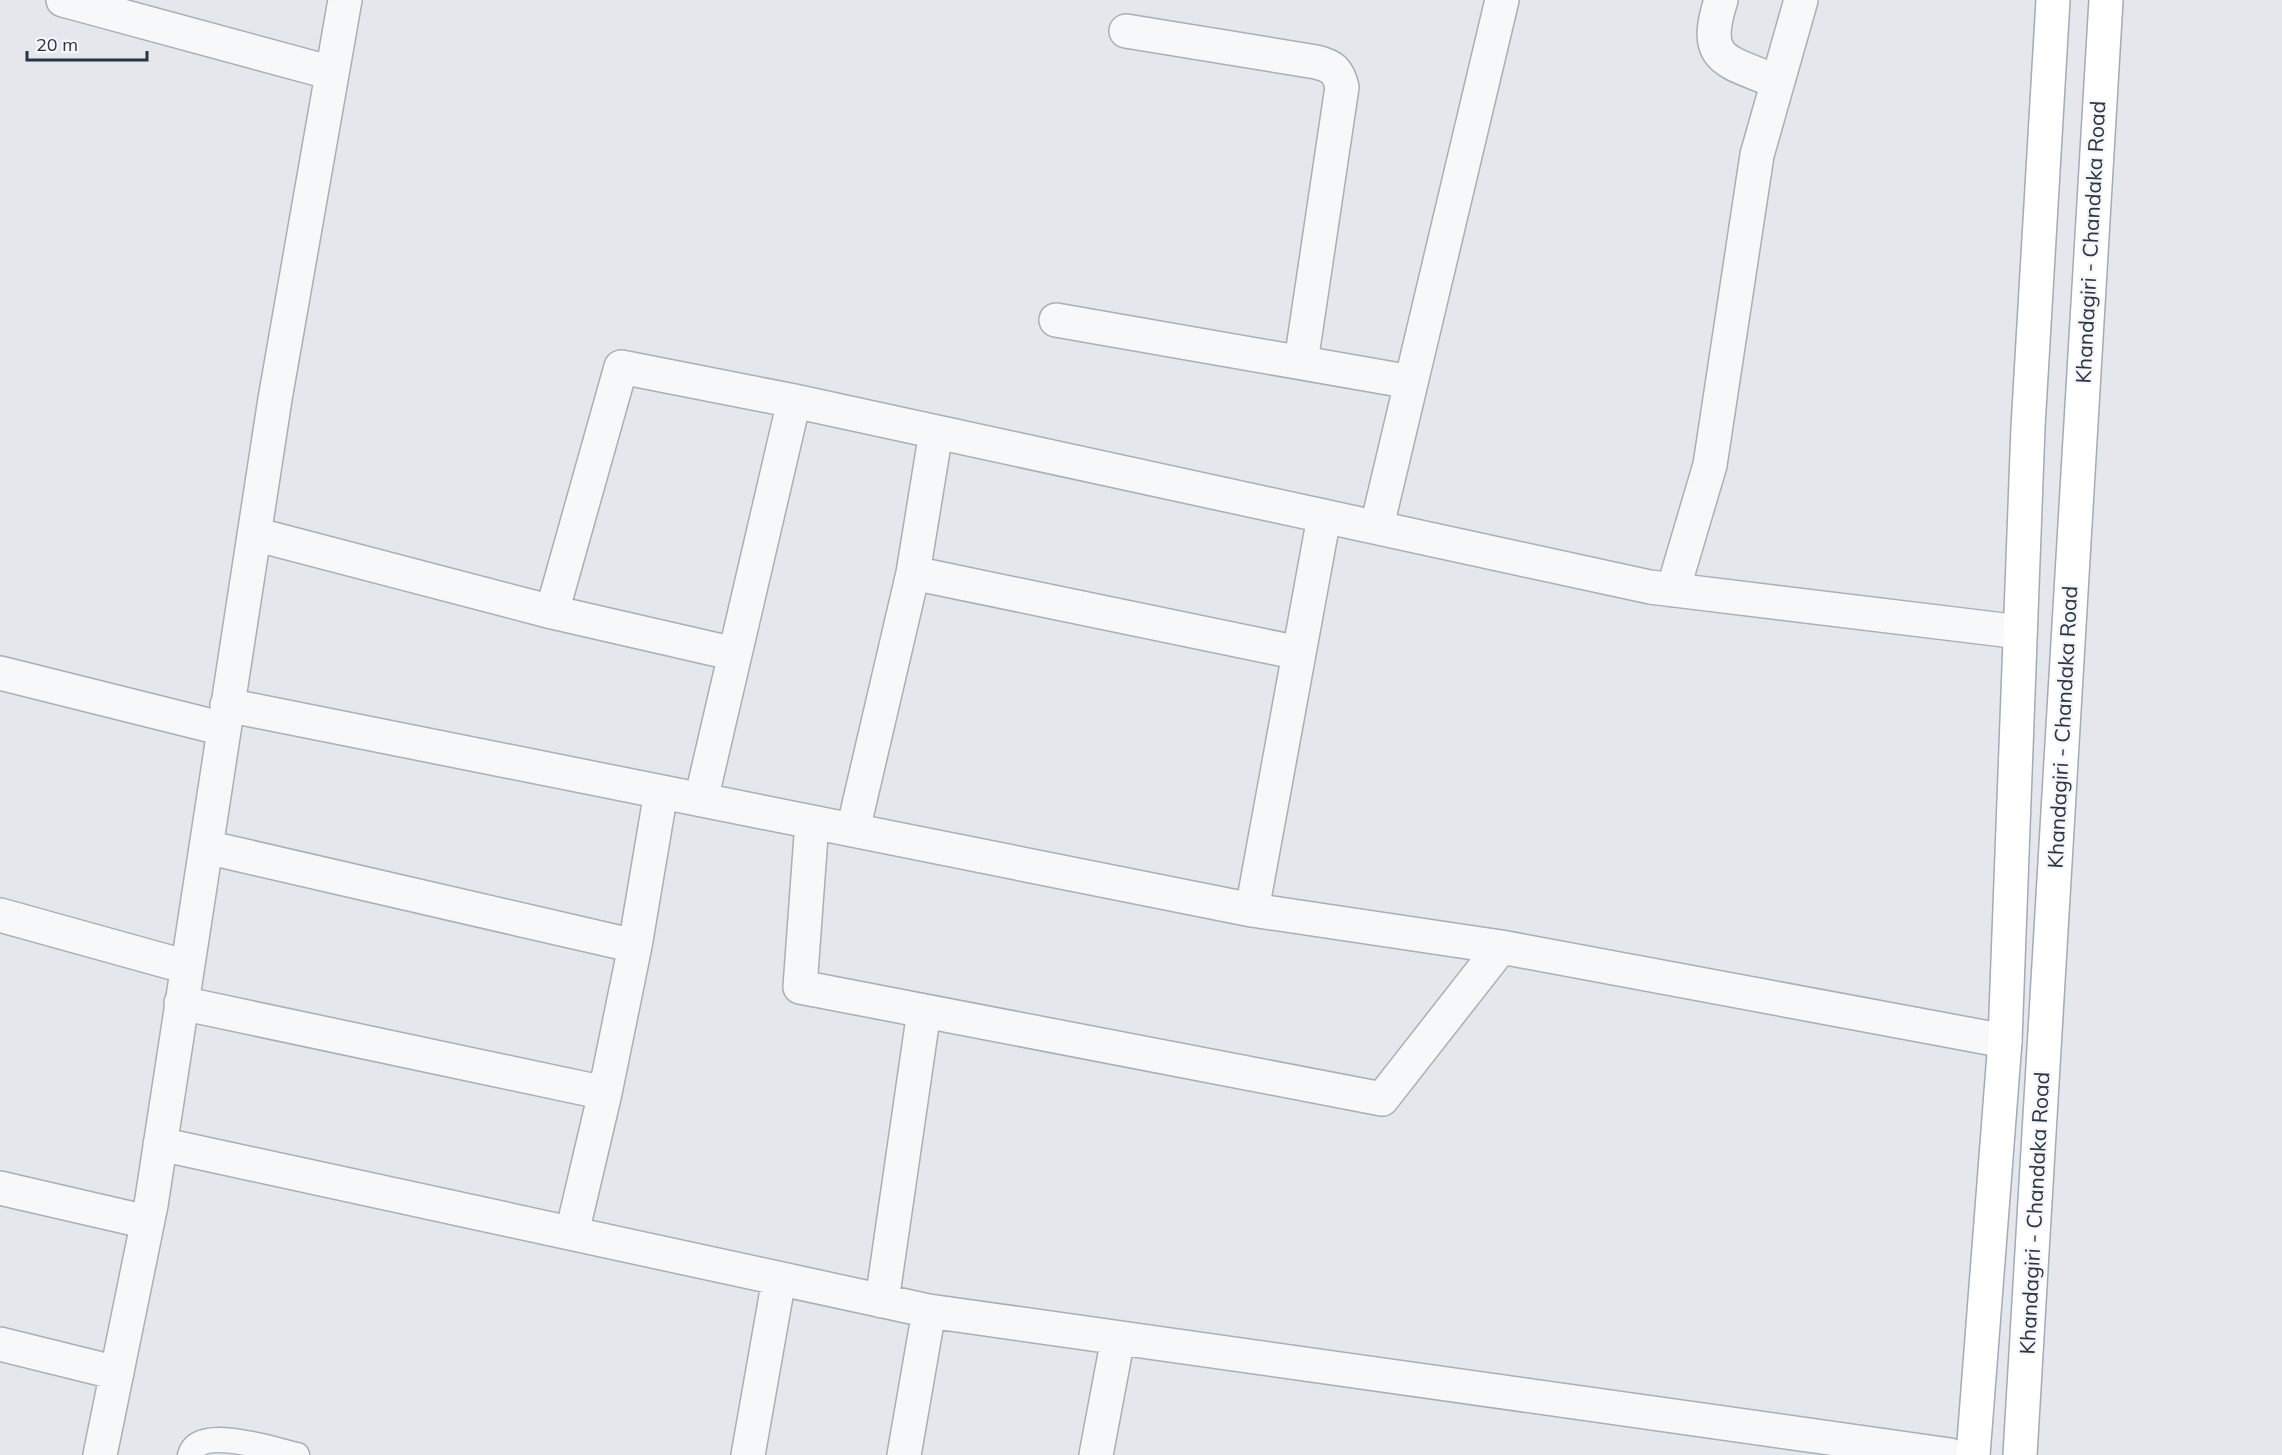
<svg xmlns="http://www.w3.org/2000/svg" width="2282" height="1455" font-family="Mulish,sans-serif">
<rect width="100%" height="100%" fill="#e4e7ec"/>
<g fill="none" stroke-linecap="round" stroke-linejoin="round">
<defs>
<path id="lane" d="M190 1455C199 1424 274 1450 297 1455"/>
<path id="street" d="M63 0 332 73
M1721 0C1701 62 1726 60 1777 82
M1126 31 1316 62C1332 66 1338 70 1342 87L1301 362
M1056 320 1411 382
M1377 526 1502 0
M254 534 552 612 621 367 794 401 1650 587 2020 632
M913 573 936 432
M1673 590 1710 465 1757 155 1801 0
M552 612 735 654
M0 673 224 729
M227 705 1252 910 1324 517
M701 800 794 401
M812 822 800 987 1382 1099 1501 947
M853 830 913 573 1299 653
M206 847 635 946 661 792
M1252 910 1501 947 2005 1041
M0 915 187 967
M181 1003 605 1093 635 946
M160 1144 929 1311 1950 1455
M0 1188 147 1222
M572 1233 605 1093
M882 1301 924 1011
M0 1344 117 1373
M100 1455 151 1205 275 399 345 0
M748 1455 779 1279
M904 1455 929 1311
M1096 1455 1118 1338"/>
<path id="primary" d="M1973 1455 2005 1041 2028 427 2053 0
M2020 1455 2106 0"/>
</defs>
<!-- lane casing -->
<use href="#lane" stroke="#a9aeb7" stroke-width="27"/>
<!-- street casing -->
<use href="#street" stroke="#a9aeb7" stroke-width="36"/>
<!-- primary casing -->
<use href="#primary" stroke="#a3abb8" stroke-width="36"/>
<!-- lane -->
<use href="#lane" stroke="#f7f8fa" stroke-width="24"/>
<!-- street -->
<use href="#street" stroke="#f7f8fa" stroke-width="33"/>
<!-- primary -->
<use href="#primary" stroke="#fff" stroke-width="33"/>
</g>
<g text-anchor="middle" stroke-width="4.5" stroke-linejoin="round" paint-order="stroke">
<!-- street labels -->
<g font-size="21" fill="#2b3445" stroke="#f4f6f9">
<text transform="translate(2091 242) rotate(-87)" y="7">Khandagiri - Chandaka Road</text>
<text transform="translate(2063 727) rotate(-87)" y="7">Khandagiri - Chandaka Road</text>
<text transform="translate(2035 1213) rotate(-87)" y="7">Khandagiri - Chandaka Road</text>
</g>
</g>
<!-- scale -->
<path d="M27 51v9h120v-9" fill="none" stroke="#2b3445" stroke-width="3"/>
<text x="36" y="51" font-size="18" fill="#2b3445" stroke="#f4f6f9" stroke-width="4.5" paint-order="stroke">20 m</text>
</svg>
